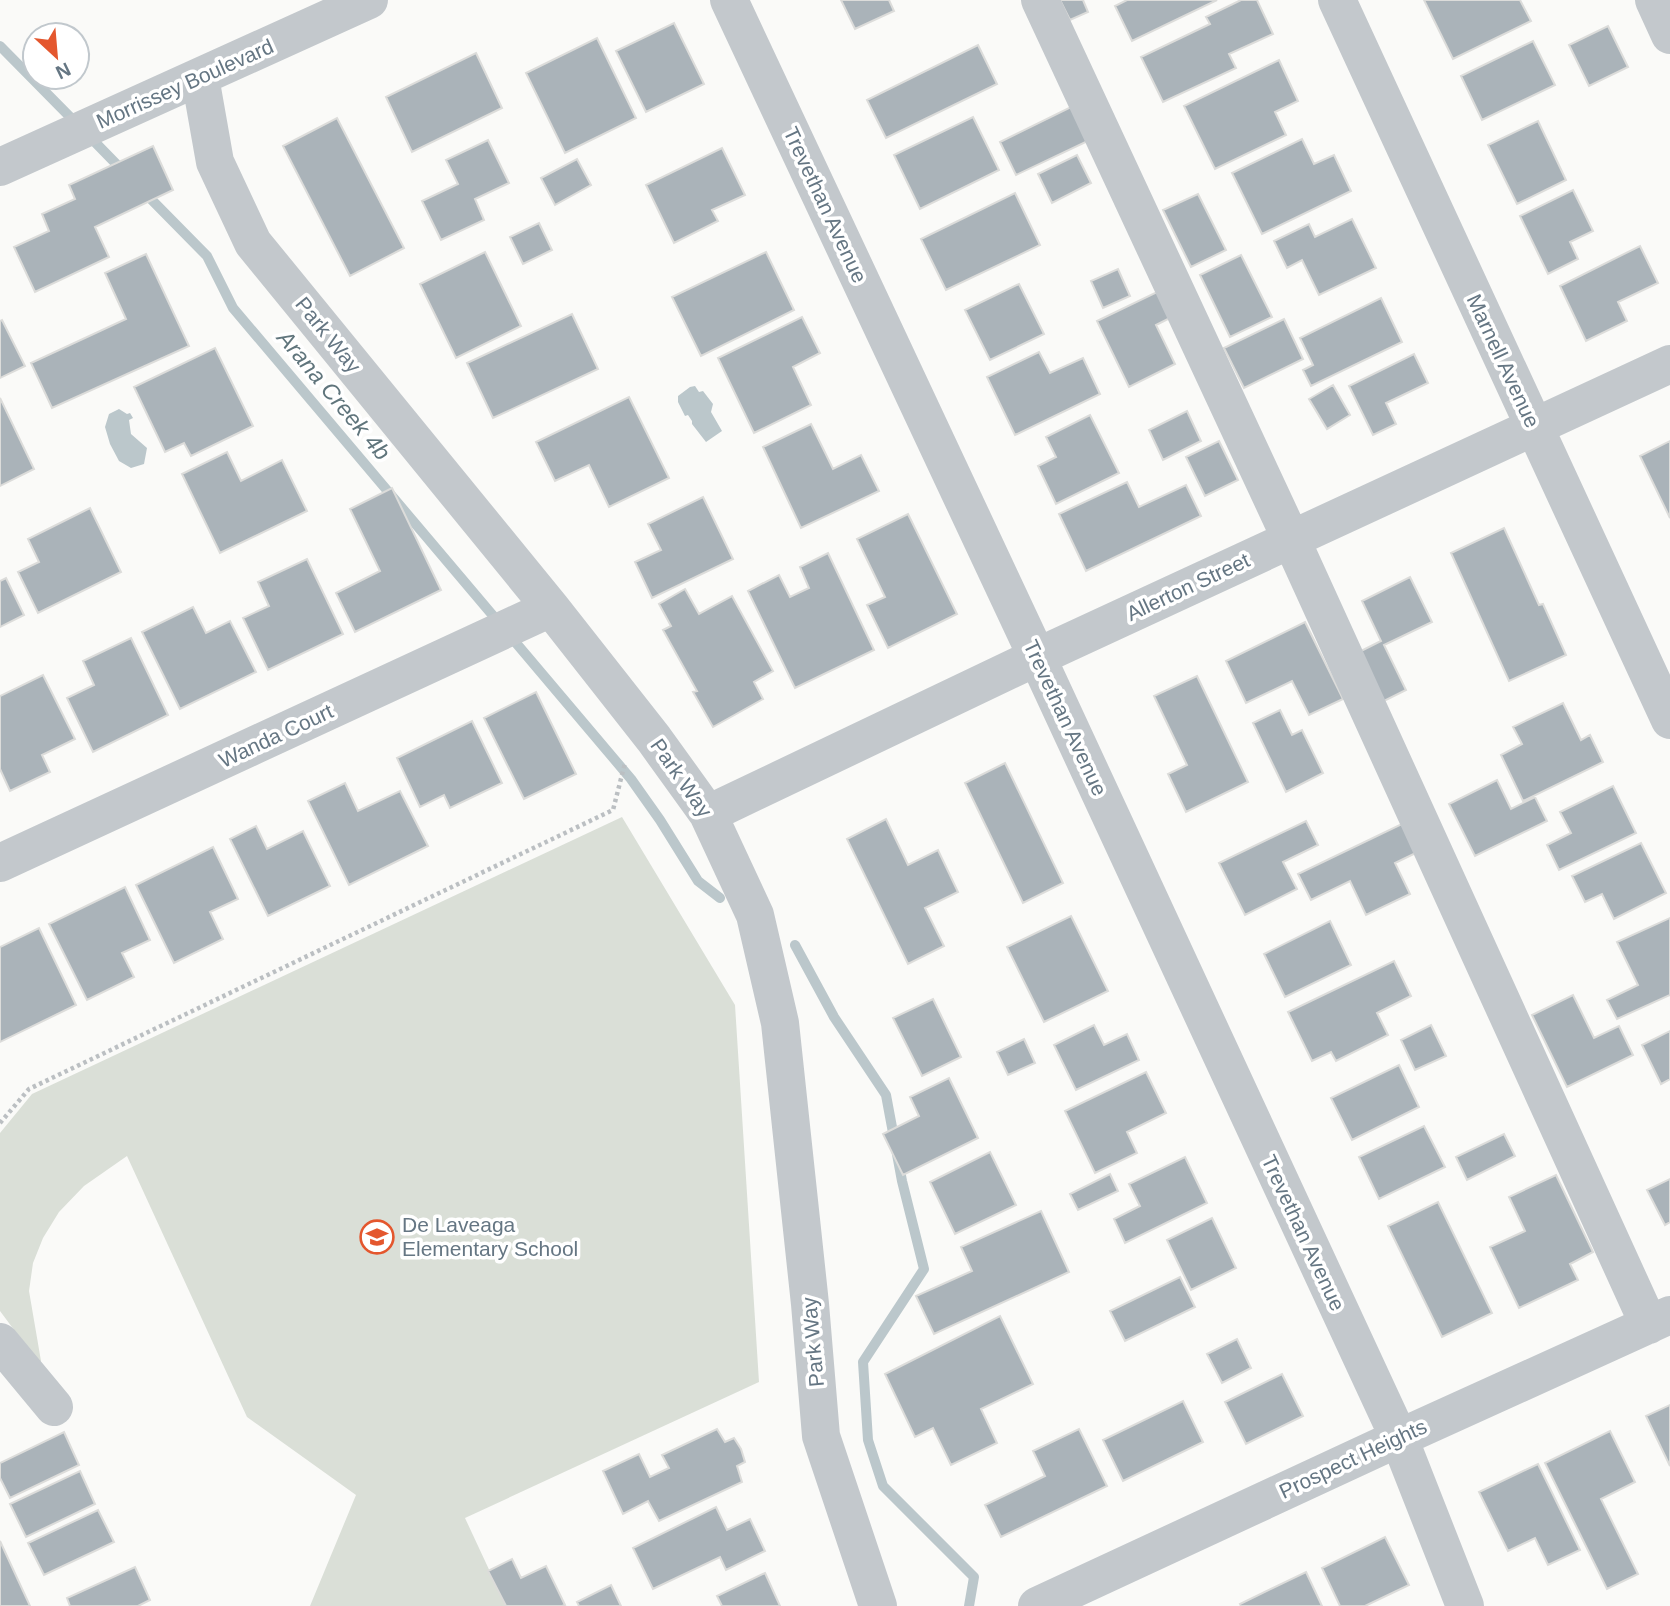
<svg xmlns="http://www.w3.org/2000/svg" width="1670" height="1606" font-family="Arial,sans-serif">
<rect width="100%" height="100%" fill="#fafaf8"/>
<!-- green -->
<path fill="#dadfd7" d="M622 817 735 1005 759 1382 465 1518 506 1606H310L356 1495 247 1417 127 1156 84 1186 59 1212 43 1238 33 1263 29 1291 41 1361 38 1362 0 1311V1133L32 1094Z"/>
<!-- water -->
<path fill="#bbc7cb" d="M695 386 699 392 703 391 713 404 711 412 722 431 706 442 692 424V421L688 415 685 416 678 402V396L690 387Z
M119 409 127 414 130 413 133 418 129 420 131 434 147 448 144 464 131 468 119 461 110 444 105 427 109 414Z"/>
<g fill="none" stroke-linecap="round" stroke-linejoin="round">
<!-- stream -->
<path stroke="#bbc7cb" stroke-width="10" d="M0 46 77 124
M88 135 126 174
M142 190 207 256 233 308 631 779 660 820 698 881 720 898
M795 945 834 1017 886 1095 902 1181 924 1269 863 1362 868 1440 883 1486 974 1577 969 1606"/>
</g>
<!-- building -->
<path fill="#aab3b9" stroke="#dcdcda" stroke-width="2" d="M841 0H889L894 11 855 29Z
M1060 0H1083L1088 12 1070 20Z
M1127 0H1217L1132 41 1115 6Z
M1241 0H1257L1273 34 1229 54 1236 68 1163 102 1141 57 1210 24 1206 17Z
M1424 0H1520L1531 21 1453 59Z
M674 23 704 84 646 112 616 51Z
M1608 26 1628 67 1589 86 1569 45Z
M597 38 636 118 565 153 526 73Z
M1533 41 1555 85 1482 120 1461 76Z
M978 45 997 84 886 138 867 100Z
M476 53 502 108 412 152 386 97Z
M1279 60 1298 101 1275 112 1286 135 1215 169 1184 106Z
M1075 105 1092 139 1016 175 1000 142Z
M973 117 999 170 920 209 894 155Z
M337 118 404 248 350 276 283 146Z
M1538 121 1566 180 1517 204 1488 145Z
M1302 139 1314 164 1334 155 1351 191 1262 234 1232 173Z
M488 140 509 183 475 199 484 220 441 240 422 201 458 184 446 160Z
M153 146 173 190 95 227 109 257 35 292 14 247 49 231 42 214 75 199 69 185Z
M722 148 745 195 712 210 718 221 674 243 646 185Z
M1077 155 1091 183 1052 203 1038 174Z
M577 159 591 185 555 205 541 178Z
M1573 190 1593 231 1570 242 1578 259 1548 274 1520 216Z
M1015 193 1040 245 946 290 921 239Z
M1198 194 1226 250 1191 267 1163 210Z
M1352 219 1376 268 1319 295 1302 260 1287 268 1274 241 1309 224 1315 237Z
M539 223 552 250 523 264 510 237Z
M1640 246 1658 283 1618 302 1627 321 1586 341 1560 286Z
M485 252 521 326 456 358 420 284Z
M766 252 794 310 701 356 672 297Z
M146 254 189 346 52 408 31 363 126 319 105 273Z
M1241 255 1272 317 1230 337 1200 275Z
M1118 269 1130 296 1103 308 1091 281Z
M1019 284 1044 334 990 360 965 310Z
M1157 292 1170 318 1156 325 1175 364 1129 387 1097 321Z
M1381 298 1402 342 1311 386 1303 370 1313 365 1300 338Z
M572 314 598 369 493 418 467 363Z
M802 317 820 353 793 367 811 405 754 433 718 358Z
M1284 319 1303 359 1244 388 1224 348Z
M2 320 25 366 0 378V321Z
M215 348 253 426 191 456 184 443 165 452 134 387Z
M1039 352 1050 373 1083 358 1100 394 1015 435 987 377Z
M1414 354 1428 383 1386 403 1396 424 1373 435 1349 386Z
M1333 385 1350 415 1327 429 1309 399Z
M629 397 669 478 609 507 589 465 555 481 536 442Z
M0 398 34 469 0 486Z
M1187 411 1201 441 1163 460 1149 430Z
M1090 415 1119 473 1056 504 1038 466 1056 457 1046 437Z
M811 424 833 469 861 455 879 491 801 528 763 447Z
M1219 441 1238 480 1205 496 1186 457Z
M1670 441V518L1640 456Z
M227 452 241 481 282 460 307 511 220 553 182 474Z
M1127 482 1139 507 1186 485 1201 516 1086 571 1059 514Z
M392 488 441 590 355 632 336 593 380 571 350 509Z
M703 497 733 559 652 598 635 562 661 550 648 524Z
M90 508 121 572 38 613 18 572 39 562 28 539Z
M908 514 957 614 888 648 867 605 885 597 857 539Z
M1504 528 1539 605 1543 604 1566 655 1509 681 1451 553Z
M828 553 874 650 795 688 748 591 779 575 790 597 809 588 800 567Z
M307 559 343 634 268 670 243 618 269 606 258 582Z
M1410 577 1432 622 1384 645 1406 690 1382 702 1357 653 1381 641 1362 601Z
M6 578 24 615 0 627V581Z
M685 589 699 614 732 596 773 671 754 682 763 699 713 727 693 692 697 691 663 630 671 626 659 604Z
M193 607 206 633 230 621 256 672 180 709 142 632Z
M1305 622 1343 699 1309 715 1292 681 1246 703 1226 661Z
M131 638 168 715 93 752 67 698 94 685 83 661Z
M43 675 75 739 42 755 50 772 10 791 0 769V696Z
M1197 676 1248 782 1186 812 1168 774 1187 765 1154 696Z
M536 692 576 774 524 799 484 718Z
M1563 703 1581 740 1590 735 1603 762 1523 801 1501 755 1522 744 1513 727Z
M1280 710 1292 735 1302 730 1323 773 1286 792 1253 723Z
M472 721 502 783 450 808 444 795 420 807 397 758Z
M1005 763 1063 883 1023 903 965 783Z
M1497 780 1511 809 1535 797 1547 821 1475 856 1449 804Z
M345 783 358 811 400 791 428 846 349 885 308 801Z
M1613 786 1636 833 1559 870 1547 845 1571 833 1560 812Z
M886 819 908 865 938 850 958 892 925 908 944 946 908 964 847 839Z
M1306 821 1318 845 1283 862 1297 889 1245 915 1219 863Z
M1408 821 1422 850 1395 863 1410 894 1366 915 1350 881 1311 900 1298 874Z
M256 826 267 849 303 831 330 886 268 916 230 839Z
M1641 843 1666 893 1614 919 1602 894 1585 902 1572 876Z
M213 847 238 899 210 912 223 939 174 963 136 885Z
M125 887 150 940 122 953 134 977 87 1000 49 924Z
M1071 916 1108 991 1044 1022 1007 947Z
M1670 918V995L1617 1019 1607 1000 1638 985 1617 942Z
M1330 921 1351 965 1285 997 1264 954Z
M39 928 76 1005 0 1042V947Z
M1394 961 1411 996 1377 1013 1388 1035 1336 1061 1331 1052 1312 1061 1288 1012Z
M1573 995 1594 1038 1619 1026 1633 1055 1567 1087 1532 1015Z
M933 999 961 1057 922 1076 893 1018Z
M1094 1025 1104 1045 1127 1034 1139 1060 1076 1090 1054 1045Z
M1431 1025 1446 1056 1415 1070 1401 1040Z
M1670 1031V1079L1661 1084 1642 1045Z
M1024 1039 1035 1063 1008 1075 997 1052Z
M1399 1065 1419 1107 1352 1140 1331 1098Z
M1146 1072 1166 1113 1127 1132 1137 1153 1095 1173 1065 1111Z
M949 1078 978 1138 903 1175 883 1134 919 1116 910 1097Z
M1424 1126 1445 1167 1379 1199 1359 1157Z
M1504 1134 1515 1156 1467 1180 1456 1157Z
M990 1152 1016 1205 955 1234 930 1182Z
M1185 1157 1207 1203 1125 1243 1114 1219 1140 1206 1129 1184Z
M1110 1174 1118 1191 1078 1210 1070 1194Z
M1556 1175 1593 1252 1570 1264 1578 1280 1519 1308 1490 1247 1525 1231 1509 1197Z
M1670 1179V1222L1665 1225 1647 1190Z
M1438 1202 1492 1313 1442 1337 1388 1226Z
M1041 1211 1069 1272 934 1334 916 1296 972 1271 961 1247Z
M1212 1218 1236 1268 1191 1290 1167 1240Z
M1180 1277 1195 1307 1125 1341 1110 1311Z
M1000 1316 1033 1384 981 1409 997 1443 951 1465 933 1428 915 1437 885 1374Z
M1237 1339 1251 1368 1222 1383 1207 1354Z
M1282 1374 1303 1416 1246 1444 1225 1402Z
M1183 1401 1203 1442 1123 1481 1103 1440Z
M1670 1405V1466L1646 1416Z
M717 1429 725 1442 734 1438 741 1449 745 1462 737 1466 742 1482 659 1521 648 1501 623 1514 603 1471 639 1454 650 1477 669 1468 662 1455Z
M1079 1429 1107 1486 1001 1537 985 1505 1045 1476 1033 1451Z
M1610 1431 1635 1482 1601 1499 1638 1574 1607 1589 1545 1463Z
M64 1432 79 1465 10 1498 0 1478V1463Z
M1538 1464 1580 1550 1548 1565 1535 1538 1508 1551 1479 1492Z
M80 1471 95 1504 26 1537 10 1504Z
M716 1507 727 1530 750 1519 765 1551 726 1570 720 1557 653 1589 633 1548Z
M98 1510 114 1542 44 1575 28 1543Z
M1385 1537 1409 1585 1365 1606H1340L1322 1568Z
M0 1541 30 1606H0Z
M512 1559 521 1578 546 1566 565 1605 562 1606H506L488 1571Z
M135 1567 150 1600 138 1606H70L67 1598Z
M1306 1572 1322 1606H1241L1240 1604Z
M765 1573 780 1606H722L717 1596Z
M611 1585 621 1606H579L577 1602Z"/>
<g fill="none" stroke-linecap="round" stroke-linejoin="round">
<!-- path -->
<path stroke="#bbbfc2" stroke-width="4.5" stroke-dasharray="3.5 3.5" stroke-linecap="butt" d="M0 1123 29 1089 613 810 625 763"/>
<!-- minor -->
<path stroke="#c3c8cc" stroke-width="38" d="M729 0 1037 657 1399 1438 1465 1606
M1040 0 1291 539 1649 1325
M1337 0 1670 720
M1654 0 1670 35
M200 77 215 162 253 243 551 608 654 739 708 814 755 915 780 1023 810 1304 821 1436 878 1606
M0 167 369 0
M708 814 1037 657 1670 364
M0 863 551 608
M0 1342 54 1407
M1037 1606 1399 1438 1670 1315"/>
</g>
<!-- icons -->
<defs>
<symbol id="school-ring" viewBox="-11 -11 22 22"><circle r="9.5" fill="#fff" stroke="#e4572e" stroke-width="1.5"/><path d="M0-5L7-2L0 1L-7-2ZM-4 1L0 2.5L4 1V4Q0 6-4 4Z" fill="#e4572e"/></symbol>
</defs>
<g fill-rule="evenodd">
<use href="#school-ring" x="358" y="1218" width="38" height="38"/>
</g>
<g text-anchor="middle" stroke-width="7" stroke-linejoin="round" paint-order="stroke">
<!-- street labels -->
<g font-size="21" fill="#657683" stroke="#fff">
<text transform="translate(185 84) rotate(-24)" y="7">Morrissey Boulevard</text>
<text transform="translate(825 205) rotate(65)" y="7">Trevethan Avenue</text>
<text transform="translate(328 335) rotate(51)" y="7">Park Way</text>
<text transform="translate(1503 361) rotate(65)" y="7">Marnell Avenue</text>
<text transform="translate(1188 587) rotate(-25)" y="7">Allerton Street</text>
<text transform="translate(1065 718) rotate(65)" y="7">Trevethan Avenue</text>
<text transform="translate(276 736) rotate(-25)" y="7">Wanda Court</text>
<text transform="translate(681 778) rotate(55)" y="7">Park Way</text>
<text transform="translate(1303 1233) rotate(65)" y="7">Trevethan Avenue</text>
<text transform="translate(813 1342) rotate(-95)" y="7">Park Way</text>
<text transform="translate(1353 1459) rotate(-25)" y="7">Prospect Heights</text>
</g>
<!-- poi labels -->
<g font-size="21" fill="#657683" stroke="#fff" text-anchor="start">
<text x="402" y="1232">De Laveaga<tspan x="402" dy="24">Elementary School</tspan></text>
</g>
<!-- water labels -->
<g font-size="23" font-style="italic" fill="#60757c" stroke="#fff">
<text transform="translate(334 395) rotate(50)" y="8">Arana Creek 4b</text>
</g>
</g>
<!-- north arrow -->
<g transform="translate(56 56) rotate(154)"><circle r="33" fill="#ffffff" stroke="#c1c8cd" stroke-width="2"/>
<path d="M0-5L12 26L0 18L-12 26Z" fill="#e4572e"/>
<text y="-10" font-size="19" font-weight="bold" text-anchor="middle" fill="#657683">N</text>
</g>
</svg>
